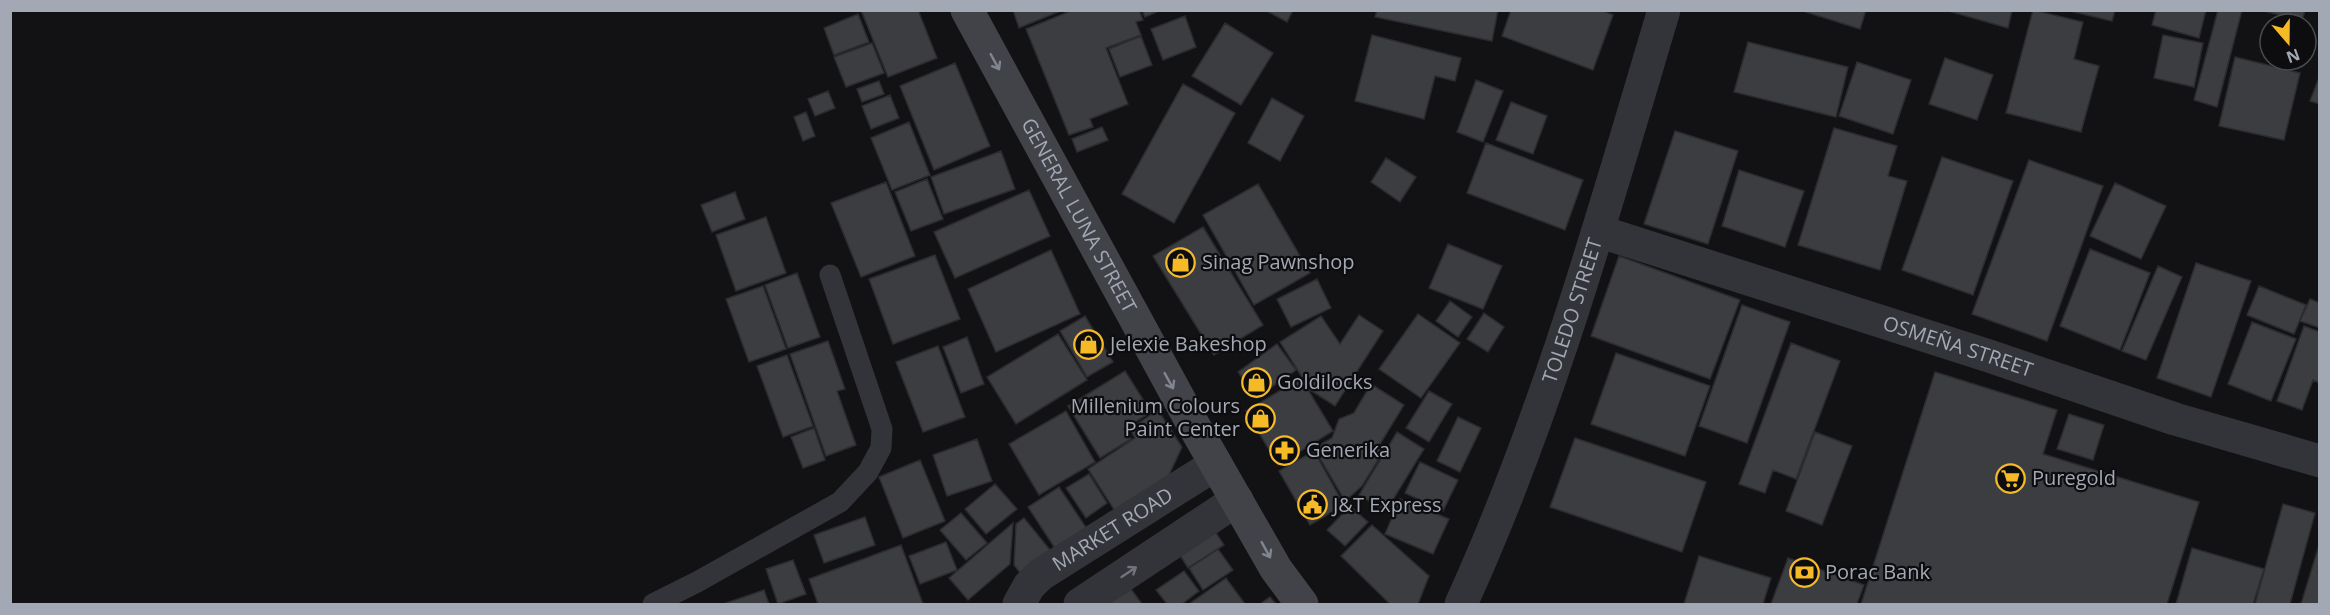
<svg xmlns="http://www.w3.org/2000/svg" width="2330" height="615" font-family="'Open Sans',sans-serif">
<rect width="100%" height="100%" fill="#121214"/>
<!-- building -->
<path fill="#3c3d41" stroke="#2c2c30" stroke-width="1.5" d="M861 10H918L937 58 888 77Z
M1013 10H1063L1019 28Z
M1073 10H1139L1143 20 1136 22 1141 35 1106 48 1128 104 1090 119 1093 127 1069 135 1026 29Z
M1142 10H1161L1145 17Z
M1265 10H1293L1287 22Z
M1377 10H1498L1492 41 1375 17Z
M1511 10H1601L1613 15 1593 70 1502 36Z
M1807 10H1866L1860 29 1806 12Z
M1945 10H2012L2008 28Z
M2033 10 2083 22 2074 59 2099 66 2081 132 2006 113Z
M2066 10H2115L2112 21Z
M2156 10H2206L2199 38 2152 25Z
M2218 10H2242L2217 107 2194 100Z
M2260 10H2305L2302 21Z
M858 14 869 42 834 55 824 28Z
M1185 16 1196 47 1163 60 1151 29Z
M1225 23 1273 53 1241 105 1192 76Z
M1372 35 1461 58 1455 81 1435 76 1424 119 1355 101Z
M2163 35 2203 43 2194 87 2154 78Z
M1141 36 1152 65 1120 77 1109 49Z
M1748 42 1848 67 1836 117 1734 92Z
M872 43 884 73 846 87 834 57Z
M2235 57 2300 73 2284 140 2219 126Z
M1945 58 1993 75 1977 120 1929 104Z
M1857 62 1911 80 1893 134 1839 116Z
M955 63 990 146 934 170 900 86Z
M2320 75V104L2310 101Z
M1476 80 1503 91 1483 142 1457 132Z
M879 81 884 94 862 102 857 89Z
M1183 84 1235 113 1174 223 1122 194Z
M828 91 835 108 815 116 808 99Z
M890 95 899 118 871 129 862 106Z
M1272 98 1304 116 1280 161 1248 143Z
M1511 102 1547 116 1533 154 1496 140Z
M806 112 815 136 803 141 794 117Z
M909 122 930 175 892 190 871 138Z
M1102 127 1108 140 1077 152 1072 139Z
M1834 128 1897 146 1888 176 1907 181 1880 270 1798 245Z
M1675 131 1738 151 1708 244 1644 224Z
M1486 143 1583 180 1565 230 1467 193Z
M1001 151 1015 189 944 214 931 177Z
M1942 157 2013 181 1973 295 1902 270Z
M1386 158 1416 177 1400 202 1371 182Z
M2029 160 2103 186 2047 341 1972 314Z
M1739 170 1804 191 1785 247 1722 226Z
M927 179 943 219 911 231 895 192Z
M886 182 915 256 861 277 831 203Z
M2115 183 2166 206 2141 259 2090 236Z
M1258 184 1310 273 1254 305 1203 215Z
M1029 190 1050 236 955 278 934 232Z
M735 192 745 219 712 232 701 205Z
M766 217 786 273 736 291 716 235Z
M1203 227 1263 325 1214 355 1153 256Z
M1448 244 1502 266 1483 309 1429 288Z
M2090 249 2150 273 2120 350 2060 326Z
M1051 250 1080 314 996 352 968 289Z
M935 255 960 319 893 344 869 279Z
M1619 256 1740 300 1710 379 1591 336Z
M2196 263 2251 281 2211 397 2157 378Z
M2158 266 2182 277 2146 360 2122 351Z
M797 273 820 337 788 348 765 285Z
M1317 279 1331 308 1291 327 1277 299Z
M763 286 786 349 749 362 726 299Z
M2259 286 2306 305 2294 334 2247 315Z
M2310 299 2320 303V328L2300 321Z
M1450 301 1472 317 1458 337 1436 321Z
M1742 305 1790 322 1747 443 1699 426Z
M1484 313 1504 327 1488 352 1467 339Z
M1418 314 1460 343 1421 398 1379 369Z
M1359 315 1383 331 1335 406 1310 390 1280 342 1321 316 1340 344Z
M1085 316 1113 362 1087 377 1060 331Z
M2252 322 2296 339 2271 401 2228 384Z
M2304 326 2320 332V383L2313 380 2302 410 2277 401Z
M1058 334 1087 380 1016 424 987 377Z
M967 337 984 384 961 393 943 347Z
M828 341 845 389 837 391 856 445 826 456 790 354Z
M1791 343 1840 361 1796 479 1773 470 1765 493 1739 484Z
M1277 344 1296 370 1256 398 1238 372Z
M938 346 965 417 923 432 896 362Z
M1616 353 1710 386 1685 456 1591 424Z
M787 355 813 426 783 437 757 366Z
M1125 371 1151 412 1124 429 1131 439 1100 458 1068 406Z
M1935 372 2057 410 2043 454 2199 502 2167 604H1861Z
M1301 378 1333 431 1278 465 1246 411Z
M1371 384 1404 405 1380 444 1386 447 1362 486 1345 501 1314 448 1332 438 1339 419 1354 413Z
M1429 391 1452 404 1429 442 1406 428Z
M1158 410 1182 447 1169 475 1115 511 1088 469 1135 438 1130 429Z
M1066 411 1095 462 1039 495 1009 444Z
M2069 414 2104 425 2093 460 2057 449Z
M1458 417 1481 428 1460 472 1437 461Z
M814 428 825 460 803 468 791 437Z
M1397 432 1424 449 1386 511 1359 495Z
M1815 432 1852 446 1822 525 1786 511Z
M1575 438 1706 482 1682 552 1550 507Z
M977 439 992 481 947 496 933 455Z
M1314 451 1344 505 1310 525 1279 471Z
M920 460 945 521 903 538 879 477Z
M1420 462 1458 480 1443 511 1405 493Z
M1089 474 1107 503 1086 518 1066 488Z
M995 484 1017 509 986 534 965 509Z
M1059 487 1087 529 1056 550 1028 507Z
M1400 499 1449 519 1433 554 1385 534Z
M2283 504 2315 513 2290 604H2255Z
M1350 506 1368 522 1345 546 1327 530Z
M961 513 987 543 966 560 940 530Z
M865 517 875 545 824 563 814 535Z
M1024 518 1050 550 1021 574 1014 565 1016 524Z
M1209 522 1224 545 1188 568 1173 544Z
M1013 523 1010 564 968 600 949 578Z
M1372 525 1429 576 1418 604H1390L1341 556Z
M946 542 957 570 920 584 909 556Z
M2320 542V604H2301Z
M901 545 923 604H818L809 579Z
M2192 548 2264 569 2253 604H2176Z
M1218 549 1233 570 1203 590 1189 568Z
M1699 556 1771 578 1763 604H1684Z
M1788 558 1864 585 1857 604H1771Z
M793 560 806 594 778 604 766 569Z
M1184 571 1199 591 1182 604H1167L1156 590Z
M1226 578 1245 604H1189Z
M1131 589 1142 604H1107Z
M764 590 769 604H723Z
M1270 597 1276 604H1260Z"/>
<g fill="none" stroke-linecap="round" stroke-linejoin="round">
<!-- service -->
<path stroke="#333439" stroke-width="21" d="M653 604 697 582 840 502 868 472 881 448 882 429 830 275"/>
<!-- minor -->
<g stroke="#333439" stroke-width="33">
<path id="s1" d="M1598 231 1989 356 2175 419 2320 461"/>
<path id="s2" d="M1019 604 1029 586 1040 575 1216 464"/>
<path d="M1080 604 1237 500"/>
<path id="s3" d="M1461 604C1548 414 1604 211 1664 10"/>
</g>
<!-- secondary -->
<path stroke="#414349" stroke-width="33" id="s4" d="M967 10 1190 419 1276 569 1302 604"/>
</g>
<!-- one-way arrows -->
<defs><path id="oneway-shaft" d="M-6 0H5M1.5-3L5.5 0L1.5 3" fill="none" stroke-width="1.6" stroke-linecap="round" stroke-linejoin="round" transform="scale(1.5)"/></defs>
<g stroke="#81858f">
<use href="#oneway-shaft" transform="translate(995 62) rotate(61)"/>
<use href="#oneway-shaft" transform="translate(1169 381) rotate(61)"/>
<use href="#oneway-shaft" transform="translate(1266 550) rotate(61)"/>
</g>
<use stroke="#71747d" href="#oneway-shaft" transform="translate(1129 572) rotate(-34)"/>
<!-- icons -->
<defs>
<symbol id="shop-ring" viewBox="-11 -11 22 22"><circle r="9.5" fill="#0d0d0f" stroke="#f7ba27" stroke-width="1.5"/><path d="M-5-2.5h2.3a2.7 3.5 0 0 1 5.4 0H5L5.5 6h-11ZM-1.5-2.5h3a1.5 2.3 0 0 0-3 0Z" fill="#f7ba27"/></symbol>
<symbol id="pharmacy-ring" viewBox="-11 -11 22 22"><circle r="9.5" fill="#0d0d0f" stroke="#f7ba27" stroke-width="1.5"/><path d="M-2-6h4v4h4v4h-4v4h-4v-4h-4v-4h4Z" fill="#f7ba27"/></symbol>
<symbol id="supermarket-ring" viewBox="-11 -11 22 22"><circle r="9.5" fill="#0d0d0f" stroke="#f7ba27" stroke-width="1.5"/><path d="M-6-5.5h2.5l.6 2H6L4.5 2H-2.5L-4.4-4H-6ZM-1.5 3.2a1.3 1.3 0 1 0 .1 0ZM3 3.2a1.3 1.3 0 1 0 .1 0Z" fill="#f7ba27"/></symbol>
<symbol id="civic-ring" viewBox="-11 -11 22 22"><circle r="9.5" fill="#0d0d0f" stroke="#f7ba27" stroke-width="1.5"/><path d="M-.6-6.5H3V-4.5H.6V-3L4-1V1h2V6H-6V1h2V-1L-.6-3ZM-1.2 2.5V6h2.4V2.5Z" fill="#f7ba27"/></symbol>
<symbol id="bank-ring" viewBox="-11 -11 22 22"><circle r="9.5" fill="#0d0d0f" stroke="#f7ba27" stroke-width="1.5"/><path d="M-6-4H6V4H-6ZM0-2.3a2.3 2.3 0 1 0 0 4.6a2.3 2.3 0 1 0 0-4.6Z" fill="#f7ba27"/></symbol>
</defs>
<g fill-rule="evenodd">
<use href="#shop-ring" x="1164" y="246" width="33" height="33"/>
<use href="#shop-ring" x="1072" y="328" width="33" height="33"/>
<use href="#shop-ring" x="1240" y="366" width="33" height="33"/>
<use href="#shop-ring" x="1244" y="402" width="33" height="33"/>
<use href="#pharmacy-ring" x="1268" y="434" width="33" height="33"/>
<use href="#supermarket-ring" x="1994" y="462" width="33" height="33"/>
<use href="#civic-ring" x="1296" y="488" width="33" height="33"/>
<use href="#bank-ring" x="1788" y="556" width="33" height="33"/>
</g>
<g text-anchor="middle" stroke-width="4.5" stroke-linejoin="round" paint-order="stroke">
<!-- street labels -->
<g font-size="20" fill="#a3a8b5" stroke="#0d0d0f">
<text dy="7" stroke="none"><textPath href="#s4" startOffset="234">GENERAL LUNA STREET</textPath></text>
<text dy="7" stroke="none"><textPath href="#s3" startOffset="314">TOLEDO STREET</textPath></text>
<text dy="7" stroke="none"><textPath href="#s1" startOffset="378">OSMEÑA STREET</textPath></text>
<text dy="7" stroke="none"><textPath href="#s2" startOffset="122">MARKET ROAD</textPath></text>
</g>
<!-- poi labels -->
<g font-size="20" fill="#a3a8b5" stroke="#0d0d0f" text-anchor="start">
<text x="1202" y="269">Sinag Pawnshop</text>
<text x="1110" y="351">Jelexie Bakeshop</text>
<text x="1277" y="389">Goldilocks</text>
<text x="1240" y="413" text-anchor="end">Millenium Colours<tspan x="1240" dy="23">Paint Center</tspan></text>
<text x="1306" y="457">Generika</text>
<text x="2032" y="485">Puregold</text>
<text x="1333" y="512">J&amp;T Express</text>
<text x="1825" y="579">Porac Bank</text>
</g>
</g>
<!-- border -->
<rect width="2330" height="615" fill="none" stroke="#a3a8b5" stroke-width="24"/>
<!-- north arrow -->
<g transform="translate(2288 42) rotate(160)"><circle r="28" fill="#0d0d0f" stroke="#494b51" stroke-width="1.5"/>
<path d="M0-4.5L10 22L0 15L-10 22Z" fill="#f7ba27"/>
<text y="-9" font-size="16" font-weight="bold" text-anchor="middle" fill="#a3a8b5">N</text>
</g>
</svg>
